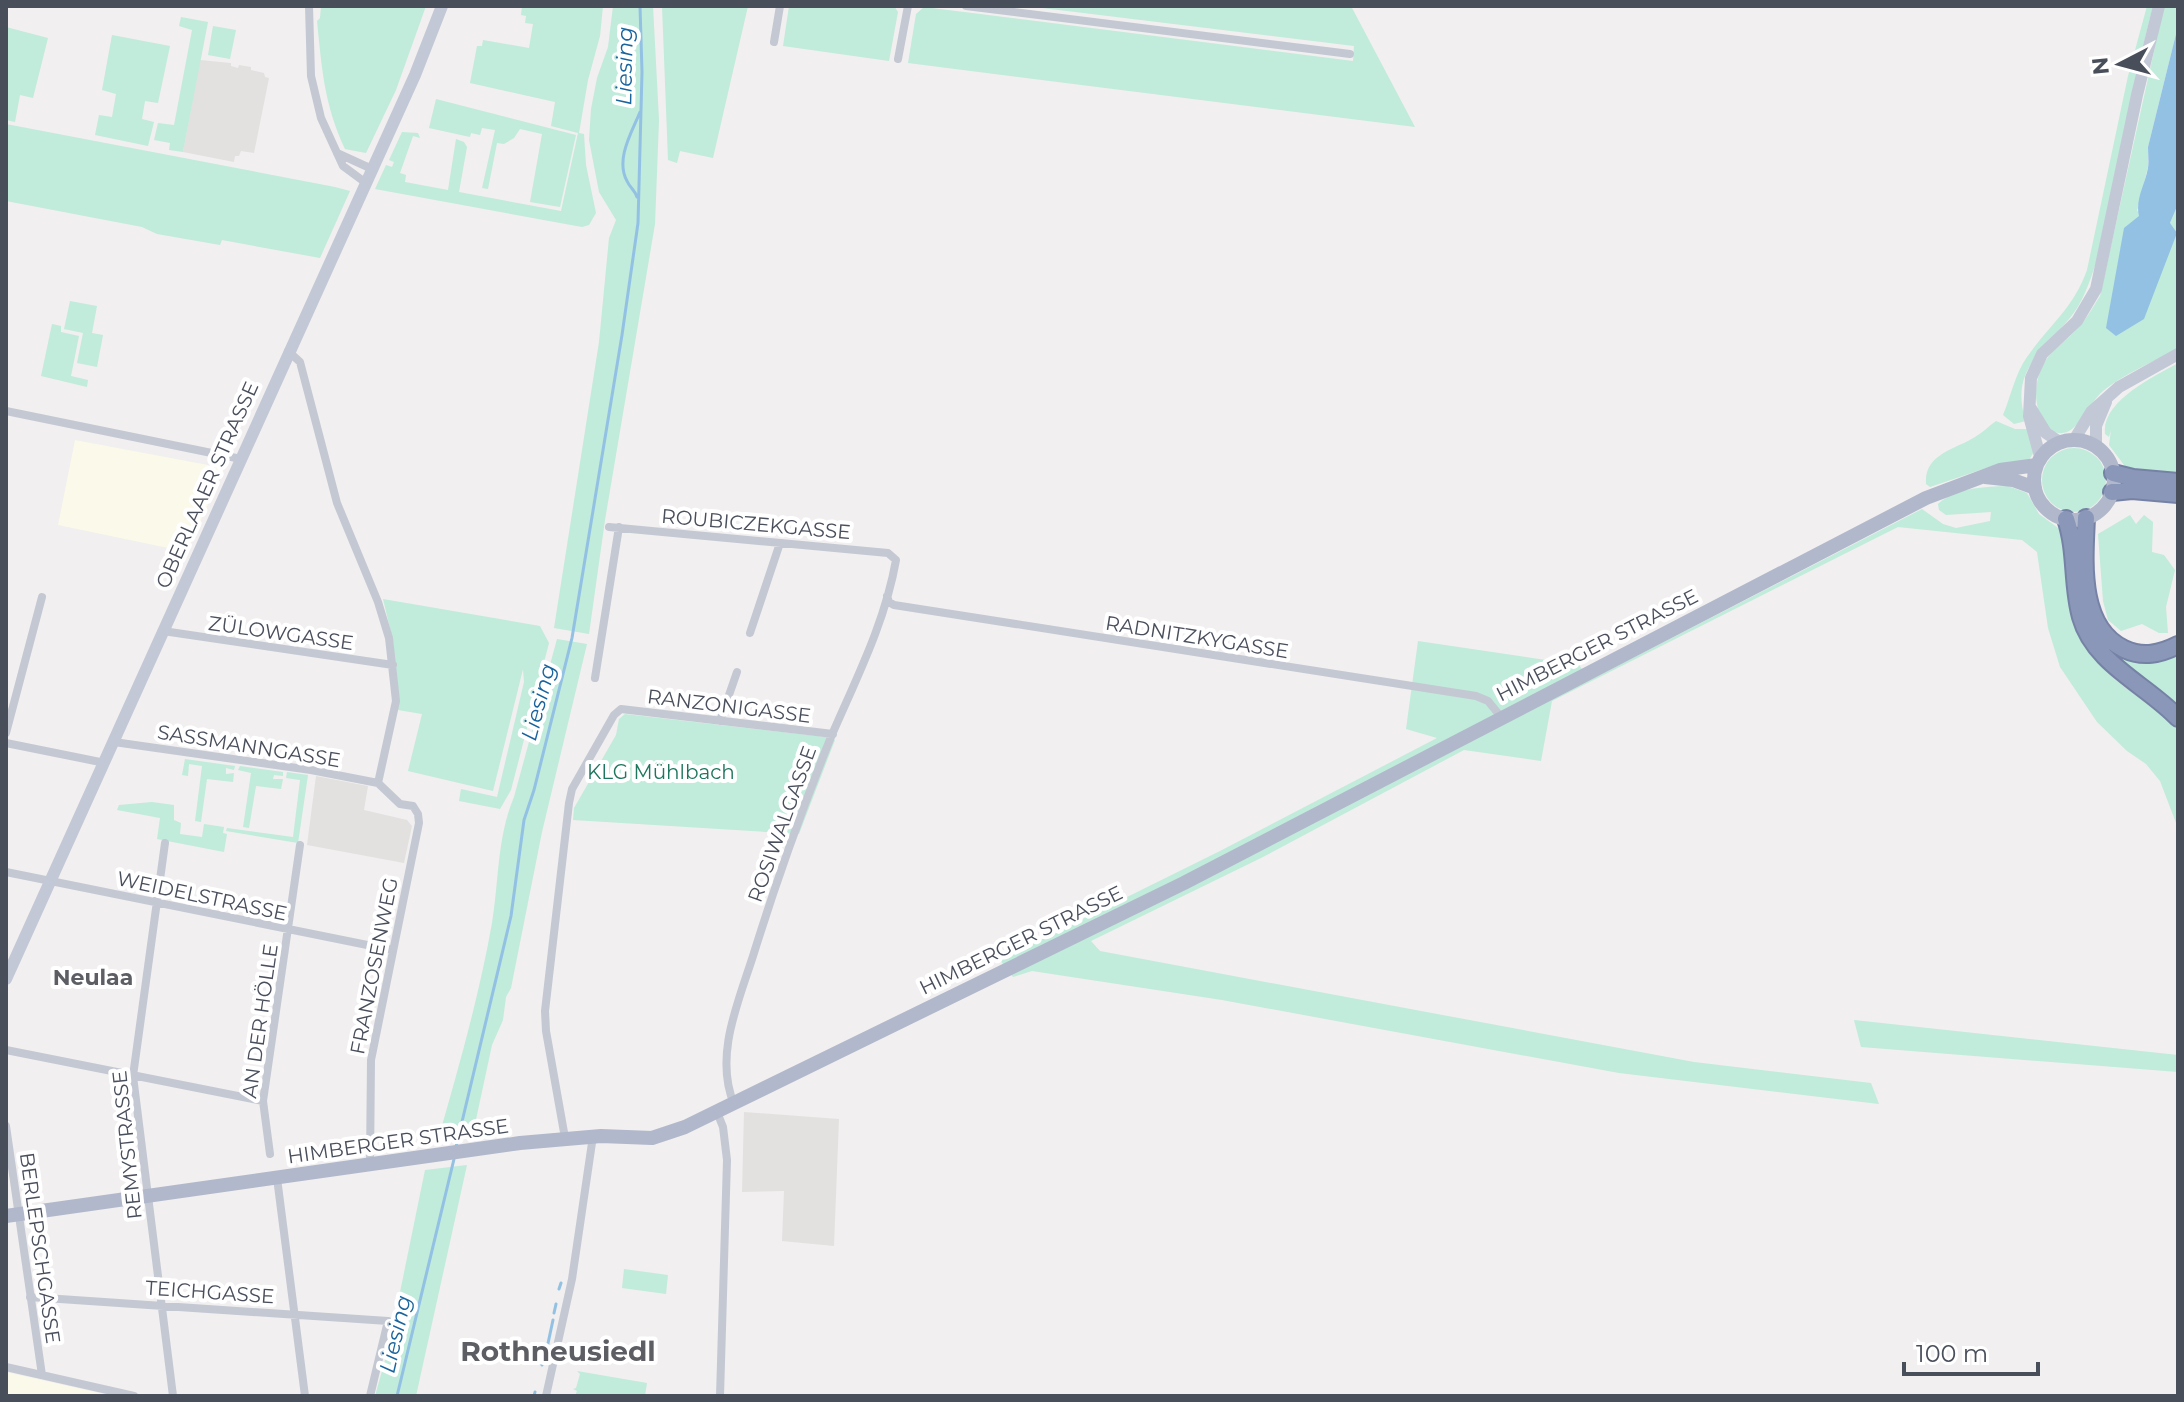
<svg xmlns="http://www.w3.org/2000/svg" width="2184" height="1402" font-family="Montserrat,sans-serif">
<rect width="100%" height="100%" fill="#f1efef"/>
<!-- commercial -->
<path fill="#faf9ea" d="M75 440 224 468 187 552 58 525Z
M6 1372 86 1390 112 1396H6Z"/>
<!-- education -->
<path fill="#e2e1e0" d="M200 60 231 63V66L238 68 239 65 251 67V70L264 73 265 77 269 78 254 153 241 151 239 156H235L234 162 183 152Z
M316 776 368 786 364 810 407 820 412 826 404 863 307 845Z
M744 1112 839 1119 834 1246 782 1241 784 1191 742 1192Z"/>
<!-- green -->
<path fill="#c1ebdb" d="M321 6H426L396 90 366 153 345 149C324 104 322 69 317 21L320 18Z
M522 6H603L600 36 588 80 579 133 584 134 586 165 596 213 589 225 582 227 375 189 386 165 392 167 394 162 389 160 402 132 418 133 420 138 413 136 400 173 406 175 405 182 448 190 456 139 464 142 467 147 459 192 561 211 578 133 551 126 555 102 470 83 477 46H482L483 40 529 48 533 24 525 23 526 16 521 15Z
M613 6H653L659 120 655 224 605 520 589 634 554 628 599 342 609 238 616 220 599 192 589 140 591 109 597 78 608 47Z
M662 6H748L713 158 680 151 677 163 668 160Z
M789 6H894L898 12 889 61 783 46Z
M1026 6H1351L1415 127 908 63 916 14 924 7 1353 61 1354 46Z
M2147 6H2153L2140 58 2096 263C2089 283 2083 303 2069 319 2042 352 2009 372 2026 421L2014 424 2003 415C2011 396 2015 374 2027 357 2050 324 2073 309 2087 270L2128 76Z
M2164 6H2178V26L2148 147V167L2137 211 2170 223 2178 204V349C2153 362 2125 373 2103 391 2091 401 2080 427 2067 432 2059 435 2051 432 2046 425 2031 405 2034 376 2048 357 2056 347 2067 340 2075 331 2085 321 2092 309 2100 296Z
M181 17 208 22 183 152 169 150 170 143 154 140 158 123 174 125 192 30 179 26Z
M213 26 236 30 230 59 208 55Z
M6 27 48 38 33 98 20 95 15 122 6 120Z
M112 35 170 46 158 103 145 101 142 119 154 122 148 146 95 135 99 115 112 117 116 94 102 90Z
M436 99 576 135 560 207 530 202 542 134 520 129 514 138 504 144 497 143 488 189 482 188 495 130 482 128 480 135 471 133 470 137 429 128Z
M6 124 335 187 350 191 320 258 222 240 220 245 157 234 142 227 6 201Z
M70 301 97 306 92 333 103 335 97 367 77 363 83 333 64 329Z
M52 324 61 326V332L79 336 71 376 88 380 87 387 41 376Z
M2178 363V476L2135 472 2127 469 2109 445 2111 430 2109 437 2105 434C2101 401 2154 377 2178 363Z
M1996 421 2015 429H2029L2035 450 2029 460 1992 466 1930 487 1926 484C1924 454 1954 450 1975 437 1982 433 1989 426 1996 421Z
M2042 480a32 32 0 1 1 64 0a32 32 0 1 1-64 0Z
M2008 486 2027 493 2039 514 2065 533 2103 664C2120 693 2157 702 2178 726V828L2160 781 2146 764 2127 751 2097 722 2060 667 2048 628 2037 552 2022 540 1898 527 1552 701 1541 761 1464 750 1261 858 1091 941 1100 951 1694 1062 1871 1083 1879 1104 1619 1073 1222 1000 1032 971 1013 977 1000 960 1220 851 1437 738 1406 729 1418 641 1579 665 1590 680 1922 509 1943 524 1956 528 1990 521 1991 512 1946 515 1939 510 1938 504C1956 487 1985 487 2008 486Z
M2130 515 2136 524 2144 515 2153 522 2152 552 2164 555 2175 570 2166 607 2168 633H2159L2142 624 2121 631 2108 620 2103 601 2098 534Z
M2072 528H2079C2082 575 2075 630 2124 654 2142 663 2161 658 2178 650V714C2157 693 2132 678 2111 658 2076 626 2079 579 2076 535Z
M383 599 540 626 549 643 511 790 500 809 459 801 461 789 497 797 524 682 523 669 493 791 408 771 422 714 398 710 393 641Z
M557 639 587 644 542 832 511 988 506 997 503 1020 492 1045 472 1138 437 1143C458 1070 479 997 492 923 499 881 497 837 514 797Z
M625 714 826 737 835 740 799 834 573 820 574 808 616 735 619 719Z
M185 759 235 766 234 770 226 768V774L234 773 233 782 207 779 201 822 195 821 202 766 189 764 188 776 182 775Z
M240 766 283 772V776L274 775 273 779H283L281 789 256 786 249 828 243 827 251 773 238 770Z
M287 772 308 775 298 843 226 831 227 828 293 837 300 780 286 778Z
M152 802 174 805V820L181 823 180 834 202 837 204 824 224 827 223 833 227 834 224 852 157 839 160 818 117 810 119 805Z
M1854 1020 2178 1055V1072L1861 1047Z
M467 1165 416 1396H375L389 1346 425 1170Z
M624 1269 668 1275 666 1294 622 1288Z
M577 1371 647 1383 645 1396H575L577 1391 573 1389 576 1388 580 1374Z"/>
<!-- water -->
<path fill="#92c1e4" d="M2178 26V204L2170 223 2177 233 2144 319 2116 336 2106 328 2124 228 2139 216C2135 199 2145 185 2148 168 2149 162 2148 154 2148 147Z"/>
<g fill="none" stroke-linecap="round" stroke-linejoin="round">
<!-- stream -->
<path stroke="#92c1e4" stroke-width="3" d="M637 197C635 190 630 188 627 181 615 159 632 132 640 112
M456 1147 511 916 524 820 534 790 572 638 622 335 638 223 642 72 640 6
M559 1289 561 1283
M554 1313 556 1304
M547 1348 553 1320
M545 1357 546 1352
M542 1365 543 1362
M397 1396 454 1159
M534 1396 535 1392"/>
<defs>
<path id="highway" d="M2113 473 2133 478 2178 482
M2112 492 2132 490 2178 494
M2086 518C2084 562 2078 627 2124 649 2143 658 2160 654 2178 645
M2066 519C2077 551 2072 585 2081 617 2094 664 2147 685 2178 718"/>
</defs>
<!-- highway casing -->
<use href="#highway" stroke="#7682a5" stroke-width="20"/>
<!-- street -->
<path stroke="#c4c8d3" stroke-width="8" d="M309 6 311 76 321 118 343 166 366 183
M966 6 1350 54
M774 42 780 6
M898 59 908 6
M337 153 372 169
M288 351 300 362 337 503 378 602 389 638 396 701 378 783
M6 411 241 459
M609 527 888 553 896 560C885 623 856 679 831 737 802 809 776 882 753 956 738 1003 714 1056 734 1104
M887 596 889 602 894 605 1476 696 1488 701 1501 717
M163 631 393 665
M750 633 780 543
M595 678 619 527
M720 721 737 672
M6 733 42 597
M114 742 311 770 378 783
M6 743 105 763
M165 843 133 1076 173 1396
M6 872 392 950
M6 1050 263 1101
M717 1112 723 1127 727 1160 720 1396
M6 1126 42 1375
M565 1138 546 1031 545 1011 569 803 572 789 614 715 621 709 833 734
M270 1154 263 1101 300 845
M370 1164 371 1060 419 823 418 814 413 806 400 804 378 783
M277 1178 305 1396
M30 1297 388 1321 370 1396
M6 1367 134 1396
M546 1396 572 1279 593 1136"/>
<!-- secondary -->
<path stroke="#c3c8d6" stroke-width="12" d="M2030 407 2046 433 2061 443
M2074 440 2091 412 2119 387 2178 354
M2096 447V426L2106 402
M2041 460 2029 416 2031 378 2042 354 2077 321 2096 289 2137 95 2159 6
M6 979 415 75 442 6"/>
<!-- primary -->
<path stroke="#b1b8cb" stroke-width="14" d="M2034 480a40 40 0 1 1 80 0a40 40 0 1 1-80 0Z
M1985 477 2013 480 2035 488
M6 1216 520 1143 601 1136 652 1138 685 1127 1184 883 1926 498 2000 470 2037 465"/>
<!-- highway -->
<use href="#highway" stroke="#8b97b9" stroke-width="16"/>
</g>
<g text-anchor="middle" stroke-width="8" stroke-linejoin="round" paint-order="stroke">
<!-- street labels -->
<g font-size="20" fill="#494e5b" stroke="#fff">
<text transform="translate(207 485) rotate(-66)" y="7">OBERLAAER STRASSE</text>
<text transform="translate(756 524) rotate(5)" y="7">ROUBICZEKGASSE</text>
<text transform="translate(281 633) rotate(8)" y="7">ZÜLOWGASSE</text>
<text transform="translate(1197 637) rotate(9)" y="7">RADNITZKYGASSE</text>
<text transform="translate(1597 645) rotate(-27)" y="7">HIMBERGER STRASSE</text>
<text transform="translate(729 706) rotate(7)" y="7">RANZONIGASSE</text>
<text transform="translate(249 746) rotate(9)" y="7">SASSMANNGASSE</text>
<text transform="translate(782 824) rotate(-70)" y="7">ROSIWALGASSE</text>
<text transform="translate(202 896) rotate(12)" y="7">WEIDELSTRASSE</text>
<text transform="translate(1021 940) rotate(-26)" y="7">HIMBERGER STRASSE</text>
<text transform="translate(374 966) rotate(-79)" y="7">FRANZOSENWEG</text>
<text transform="translate(260 1021) rotate(-82)" y="7">AN DER HÖLLE</text>
<text transform="translate(398 1141) rotate(-8)" y="7">HIMBERGER STRASSE</text>
<text transform="translate(127 1145) rotate(-96)" y="7">REMYSTRASSE</text>
<text transform="translate(40 1248) rotate(82)" y="7">BERLEPSCHGASSE</text>
<text transform="translate(210 1292) rotate(4)" y="7">TEICHGASSE</text>
</g>
<!-- park labels -->
<g font-size="20" fill="#1f765e" stroke="#fff">
<text x="661" y="779">KLG Mühlbach</text>
</g>
<!-- water labels -->
<g font-size="22" font-style="italic" fill="#19649d" stroke="#fff">
<text transform="translate(624 66) rotate(-89)" y="8">Liesing</text>
<text transform="translate(538 702) rotate(-75)" y="8">Liesing</text>
<text transform="translate(395 1334) rotate(-77)" y="8">Liesing</text>
</g>
<!-- neighbourhood labels -->
<g font-size="22" font-weight="bold" fill="#5c5e63" stroke="#fff">
<text x="93" y="985">Neulaa</text>
</g>
<!-- district labels -->
<g font-size="28" font-weight="bold" fill="#5c5e63" stroke="#fff">
<text x="558" y="1361">Rothneusiedl</text>
</g>
</g>
<!-- border -->
<rect width="2184" height="1402" fill="none" stroke="#494e5b" stroke-width="16"/>
<!-- north arrow -->
<g transform="translate(2120 64) rotate(264)" stroke="#ffffff" stroke-width="6" paint-order="stroke">
<path d="M0-6L14 30L0 20L-14 30Z" fill="#494e5b"/>
<text y="-12" font-size="22" font-weight="bold" text-anchor="middle" fill="#494e5b">N</text>
</g>
<!-- scale -->
<path d="M1904 1362v12h134v-12" fill="none" stroke="#494e5b" stroke-width="4"/>
<text x="1916" y="1362" font-size="24" fill="#494e5b" stroke="#ffffff" stroke-width="6" paint-order="stroke">100 m</text>
</svg>
